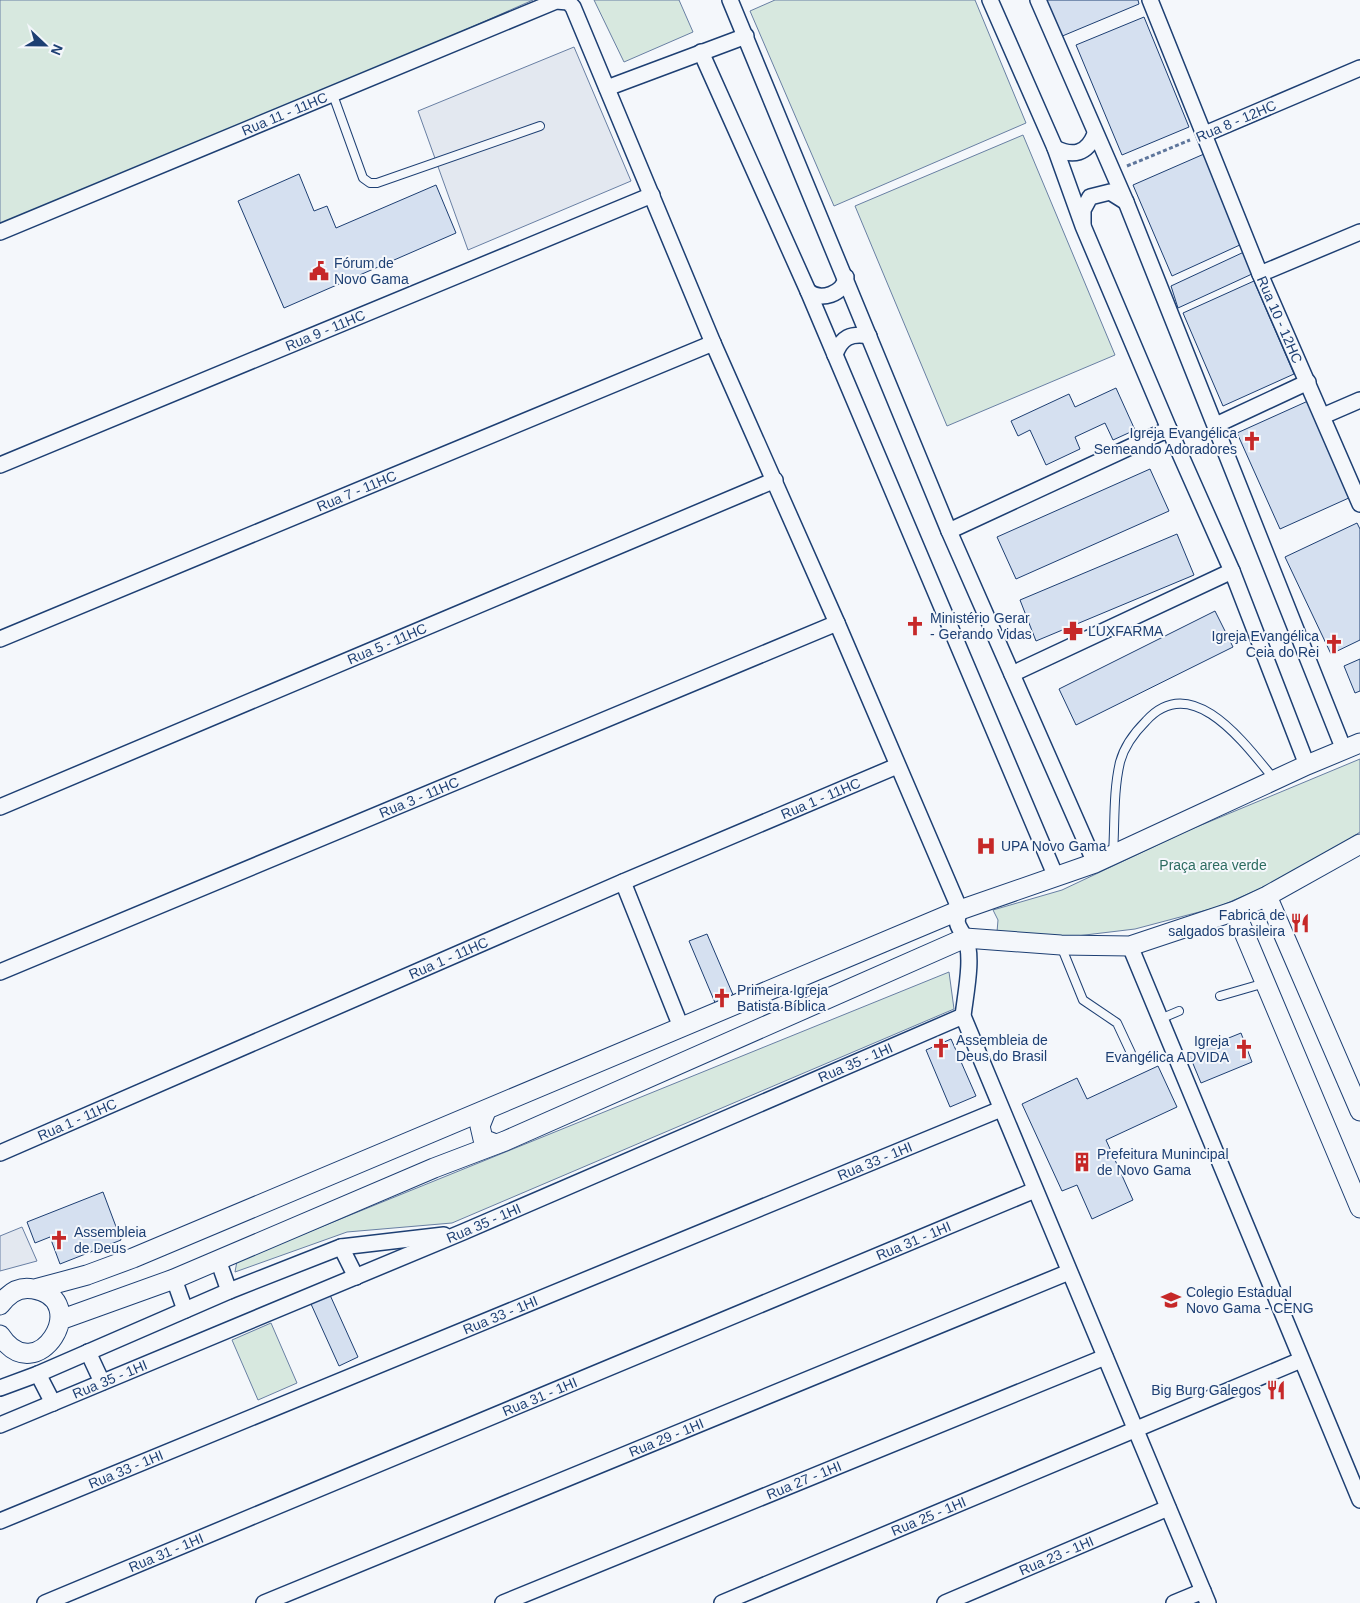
<svg xmlns="http://www.w3.org/2000/svg" width="1360" height="1603" font-family="Helvetica,sans-serif">
<rect width="100%" height="100%" fill="#f4f7fb"/>
<!-- green -->
<path fill="#d7e8df" stroke="#687fa3" d="M0 0H533L0 235Z
M594 0H679L693 32 624 62Z
M775 0H975L1026 123 834 206 750 11Z
M1023 135 1115 355 947 426 855 206Z
M1360 759V832L1301 871 1218 907 1135 929 1060 938 997 932 998 920 993 910 1062 890 1187 831Z
M949 972 954 1009 452 1223 347 1232 235 1272 237 1261Z
M271 1323 297 1383 258 1400 232 1340Z"/>
<!-- parking -->
<path fill="#e3e8f0" stroke="#687fa3" d="M574 47 631 181 468 250 418 111Z
M22 1227 37 1261 0 1271V1236Z"/>
<!-- building -->
<path fill="#d5e0f0" stroke="#1d3f73" d="M1045 0H1138L1139 4 1060 37Z
M1144 17 1189 127 1122 155 1076 45Z
M1204 154 1242 244 1172 276 1133 185Z
M299 174 314 211 327 206 336 228 436 185 456 233 284 308 238 201Z
M1244 252 1252 274 1178 308 1171 286Z
M1254 281 1294 374 1223 406 1183 313Z
M1116 388 1135 430 1113 440 1105 423 1075 437 1080 449 1046 465 1030 430 1018 436 1011 421 1069 394 1075 407Z
M1308 401 1351 497 1280 529 1237 433Z
M1150 469 1169 511 1016 579 997 537Z
M1357 523 1360 529V640L1331 654 1285 557Z
M1177 534 1194 575 1036 641 1020 600Z
M1215 611 1233 647 1076 725 1059 689Z
M1360 659V691L1355 693 1344 666Z
M707 934 734 997 716 1005 689 941Z
M1241 1033 1252 1062 1201 1083 1189 1054Z
M951 1039 976 1096 950 1107 926 1050Z
M1158 1066 1177 1107 1106 1140 1133 1200 1092 1219 1077 1185 1062 1191 1022 1104 1077 1078 1087 1099Z
M103 1192 121 1240 60 1264 50 1237 35 1243 27 1222Z
M330 1295 358 1357 339 1366 311 1304Z"/>
<g fill="none" stroke-linecap="round" stroke-linejoin="round">
<defs>
<path id="service" d="M333 95 363 178 370 183H377L540 126
M1113 854C1115 824 1113 792 1120 762 1124 747 1135 732 1146 721 1192 670 1245 744 1274 779
M1061 946 1083 1000 1117 1023 1131 1053
M1220 996 1265 983
M1160 1019 1179 1011"/>
<g id="minor">
<path d="M730 0 949 531 1095 863"/>
<path d="M990 0 1055 148 1083 226 1169 429 1232 571 1307 765"/>
<path d="M1038 0 1126 202 1344 750"/>
<path id="s1" d="M1150 0 1260 274 1360 504"/>
<path d="M701 52 808 291 1056 877"/>
<path d="M607 88 746 36"/>
<path d="M1205 134 1360 68"/>
<path d="M1055 148C1073 157 1087 154 1095 134"/>
<path d="M1083 224V210L1090 197 1110 192 1126 202"/>
<path id="s2" d="M0 232 556 1 568 2 573 7 713 343 837 623 960 910C954 926 959 925 965 938 974 955 965 997 963 1016L1208 1603"/>
<path d="M1260 274 1360 232"/>
<path d="M808 291C820 302 844 294 846 277"/>
<path d="M835 355C841 337 851 333 869 336"/>
<path d="M1323 416 1360 400"/>
<path d="M1216 425 1308 382"/>
<path id="s3" d="M0 465 652 195"/>
<path d="M949 531 1169 429"/>
<path id="s4" d="M0 639 713 343"/>
<path d="M1012 674 1232 571"/>
<path id="s5" d="M0 807 775 480"/>
<path d="M623 882 681 1027"/>
<path d="M1130 946 1360 1500"/>
<path id="s6" d="M0 972 837 623"/>
<path id="s7" d="M0 1153 623 882 897 766"/>
<path d="M341 1247 356 1277"/>
<path d="M218 1260 229 1291"/>
<path d="M174 1279 185 1310"/>
<path d="M88 1352 102 1382"/>
<path d="M38 1374 53 1403"/>
<path d="M0 1388 38 1374 229 1291 341 1247 444 1235"/>
<path id="s8" d="M0 1425 463 1232 963 1016"/>
<path id="s9" d="M0 1521 1001 1109"/>
<path id="s10" d="M45 1603 1035 1190"/>
<path id="s11" d="M264 1603 1069 1272"/>
<path id="s12" d="M503 1603 1105 1357"/>
<path id="s13" d="M722 1603 1301 1360"/>
<path id="s14" d="M945 1603 1168 1508"/>
<path d="M1174 1603 1203 1591"/>
</g>
<path id="tertiary" d="M1267 896 1360 1111
M1235 911 1360 1208
M486 1111 480 1126 483 1139 496 1144
M35 1289 87 1275 133 1258 960 910 1095 863 1307 765 1360 743
M0 1305C8 1294 19 1286 33 1289 94 1299 37 1392 0 1335
M60 1320 174 1279 434 1168 505 1141 965 938 1061 945 1130 946 1235 911 1267 896 1360 844"/>
</defs>
<!-- service casing -->
<use href="#service" stroke="#1d3f73" stroke-width="10"/>
<!-- minor casing -->
<use href="#minor" stroke="#1d3f73" stroke-width="18"/>
<!-- tertiary casing -->
<use href="#tertiary" stroke="#1d3f73" stroke-width="21"/>
<!-- path -->
<path stroke="#5e769c" stroke-width="3" stroke-dasharray="4 2.5" stroke-linecap="butt" d="M1127 166 1190 140"/>
<!-- service -->
<use href="#service" stroke="#f4f7fb" stroke-width="8"/>
<!-- minor -->
<use href="#minor" stroke="#f4f7fb" stroke-width="15"/>
<!-- tertiary -->
<use href="#tertiary" stroke="#f4f7fb" stroke-width="19"/>
</g>
<!-- icons -->
<defs>
<symbol id="civic-bare" viewBox="-9 -9 18 18"><path d="M-.6-6.5H3V-4.5H.6V-3L4-1V1h2V6H-6V1h2V-1L-.6-3ZM-1.2 2.5V6h2.4V2.5Z" fill="#c62828" stroke="#f4f7fb" stroke-width="2.5" paint-order="stroke"/></symbol>
<symbol id="church-bare" viewBox="-9 -9 18 18"><path d="M-1.2-6h2.4v3.5h3.3v2.4h-3.3V6h-2.4V-.1h-3.3v-2.4h3.3Z" fill="#c62828" stroke="#f4f7fb" stroke-width="2.5" paint-order="stroke"/></symbol>
<symbol id="pharmacy-bare" viewBox="-9 -9 18 18"><path d="M-2-6h4v4h4v4h-4v4h-4v-4h-4v-4h4Z" fill="#c62828" stroke="#f4f7fb" stroke-width="2.5" paint-order="stroke"/></symbol>
<symbol id="hospital-bare" viewBox="-9 -9 18 18"><path d="M-5-5h3v3.5h4V-5h3V5h-3V1.5h-4V5h-3Z" fill="#c62828" stroke="#f4f7fb" stroke-width="2.5" paint-order="stroke"/></symbol>
<symbol id="restaurant-bare" viewBox="-9 -9 18 18"><path d="M-5-6h1v4h1v-4h1v4h1v-4h1v5L-1.5 .5V6h-2V.5L-5-1ZM5-6V6H3V1.5H1.5Q1.5-4 5-6Z" fill="#c62828" stroke="#f4f7fb" stroke-width="2.5" paint-order="stroke"/></symbol>
<symbol id="building-bare" viewBox="-9 -9 18 18"><path d="M-4-6H4V6H1V3H-1V6H-4ZM-2.5-4.3h1.7v1.8h-1.7ZM.8-4.3h1.7v1.8H.8ZM-2.5-1h1.7V.8h-1.7ZM.8-1h1.7V.8H.8Z" fill="#c62828" stroke="#f4f7fb" stroke-width="2.5" paint-order="stroke"/></symbol>
<symbol id="school-bare" viewBox="-9 -9 18 18"><path d="M0-5L7-2L0 1L-7-2ZM-4 1L0 2.5L4 1V4Q0 6-4 4Z" fill="#c62828" stroke="#f4f7fb" stroke-width="2.5" paint-order="stroke"/></symbol>
</defs>
<g fill-rule="evenodd">
<use href="#civic-bare" x="305" y="257" width="28" height="28"/>
<use href="#church-bare" x="1238" y="427" width="28" height="28"/>
<use href="#church-bare" x="901" y="612" width="28" height="28"/>
<use href="#pharmacy-bare" x="1059" y="617" width="28" height="28"/>
<use href="#church-bare" x="1320" y="630" width="28" height="28"/>
<use href="#hospital-bare" x="972" y="832" width="28" height="28"/>
<use href="#restaurant-bare" x="1286" y="909" width="28" height="28"/>
<use href="#church-bare" x="708" y="984" width="28" height="28"/>
<use href="#church-bare" x="927" y="1034" width="28" height="28"/>
<use href="#church-bare" x="1230" y="1035" width="28" height="28"/>
<use href="#building-bare" x="1068" y="1148" width="28" height="28"/>
<use href="#church-bare" x="45" y="1226" width="28" height="28"/>
<use href="#school-bare" x="1157" y="1286" width="28" height="28"/>
<use href="#restaurant-bare" x="1262" y="1376" width="28" height="28"/>
</g>
<g text-anchor="middle" stroke-width="4" stroke-linejoin="round" paint-order="stroke">
<!-- street labels -->
<g font-size="14" fill="#1d3f73" stroke="#f4f7fb">
<text dy="5" stroke="none"><textPath href="#s2" startOffset="308">Rua 11 - 11HC</textPath></text>
<text transform="translate(1236 121) rotate(-23)" y="5">Rua 8 - 12HC</text>
<text dy="5" stroke="none"><textPath href="#s1" startOffset="345">Rua 10 - 12HC</textPath></text>
<text dy="5" stroke="none"><textPath href="#s3" startOffset="352">Rua 9 - 11HC</textPath></text>
<text dy="5" stroke="none"><textPath href="#s4" startOffset="386">Rua 7 - 11HC</textPath></text>
<text dy="5" stroke="none"><textPath href="#s5" startOffset="420">Rua 5 - 11HC</textPath></text>
<text dy="5" stroke="none"><textPath href="#s6" startOffset="454">Rua 3 - 11HC</textPath></text>
<text dy="5" stroke="none"><textPath href="#s7" startOffset="894">Rua 1 - 11HC</textPath></text>
<text dy="5" stroke="none"><textPath href="#s7" startOffset="489">Rua 1 - 11HC</textPath></text>
<text dy="5" stroke="none"><textPath href="#s8" startOffset="929">Rua 35 - 1HI</textPath></text>
<text dy="5" stroke="none"><textPath href="#s7" startOffset="84">Rua 1 - 11HC</textPath></text>
<text dy="5" stroke="none"><textPath href="#s9" startOffset="946">Rua 33 - 1HI</textPath></text>
<text dy="5" stroke="none"><textPath href="#s8" startOffset="524">Rua 35 - 1HI</textPath></text>
<text dy="5" stroke="none"><textPath href="#s10" startOffset="941">Rua 31 - 1HI</textPath></text>
<text dy="5" stroke="none"><textPath href="#s9" startOffset="541">Rua 33 - 1HI</textPath></text>
<text dy="5" stroke="none"><textPath href="#s8" startOffset="119">Rua 35 - 1HI</textPath></text>
<text dy="5" stroke="none"><textPath href="#s10" startOffset="536">Rua 31 - 1HI</textPath></text>
<text dy="5" stroke="none"><textPath href="#s11" startOffset="435">Rua 29 - 1HI</textPath></text>
<text dy="5" stroke="none"><textPath href="#s9" startOffset="136">Rua 33 - 1HI</textPath></text>
<text dy="5" stroke="none"><textPath href="#s12" startOffset="325">Rua 27 - 1HI</textPath></text>
<text dy="5" stroke="none"><textPath href="#s13" startOffset="224">Rua 25 - 1HI</textPath></text>
<text dy="5" stroke="none"><textPath href="#s10" startOffset="131">Rua 31 - 1HI</textPath></text>
<text dy="5" stroke="none"><textPath href="#s14" startOffset="121">Rua 23 - 1HI</textPath></text>
</g>
<!-- poi labels -->
<g font-size="14" fill="#1d3f73" stroke="#f4f7fb" text-anchor="start">
<text x="334" y="268">Fórum de<tspan x="334" dy="16">Novo Gama</tspan></text>
<text x="1237" y="438" text-anchor="end">Igreja Evangélica<tspan x="1237" dy="16">Semeando Adoradores</tspan></text>
<text x="930" y="623">Ministério Gerar<tspan x="930" dy="16">- Gerando Vidas</tspan></text>
<text x="1088" y="636">LUXFARMA</text>
<text x="1319" y="641" text-anchor="end">Igreja Evangélica<tspan x="1319" dy="16">Ceia do Rei</tspan></text>
<text x="1001" y="851">UPA Novo Gama</text>
<text x="1285" y="920" text-anchor="end">Fabrica de<tspan x="1285" dy="16">salgados brasileira</tspan></text>
<text x="737" y="995">Primeira Igreja<tspan x="737" dy="16">Batista Bíblica</tspan></text>
<text x="956" y="1045">Assembleia de<tspan x="956" dy="16">Deus do Brasil</tspan></text>
<text x="1229" y="1046" text-anchor="end">Igreja<tspan x="1229" dy="16">Evangélica ADVIDA</tspan></text>
<text x="1097" y="1159">Prefeitura Munincipal<tspan x="1097" dy="16">de Novo Gama</tspan></text>
<text x="74" y="1237">Assembleia<tspan x="74" dy="16">de Deus</tspan></text>
<text x="1186" y="1297">Colegio Estadual<tspan x="1186" dy="16">Novo Gama - CENG</tspan></text>
<text x="1261" y="1395" text-anchor="end">Big Burg Galegos</text>
</g>
<!-- park labels -->
<g font-size="14" fill="#2c6c60" stroke="#f4f7fb">
<text x="1213" y="870">Praça area verde</text>
</g>
</g>
<!-- north arrow -->
<g transform="translate(45 45) rotate(112)" stroke="#f4f7fb" stroke-width="4" paint-order="stroke">
<path d="M0-4L9 19L0 12L-9 19Z" fill="#1d3f73"/>
<text y="-8" font-size="14" font-weight="bold" text-anchor="middle" fill="#1d3f73">N</text>
</g>
</svg>
